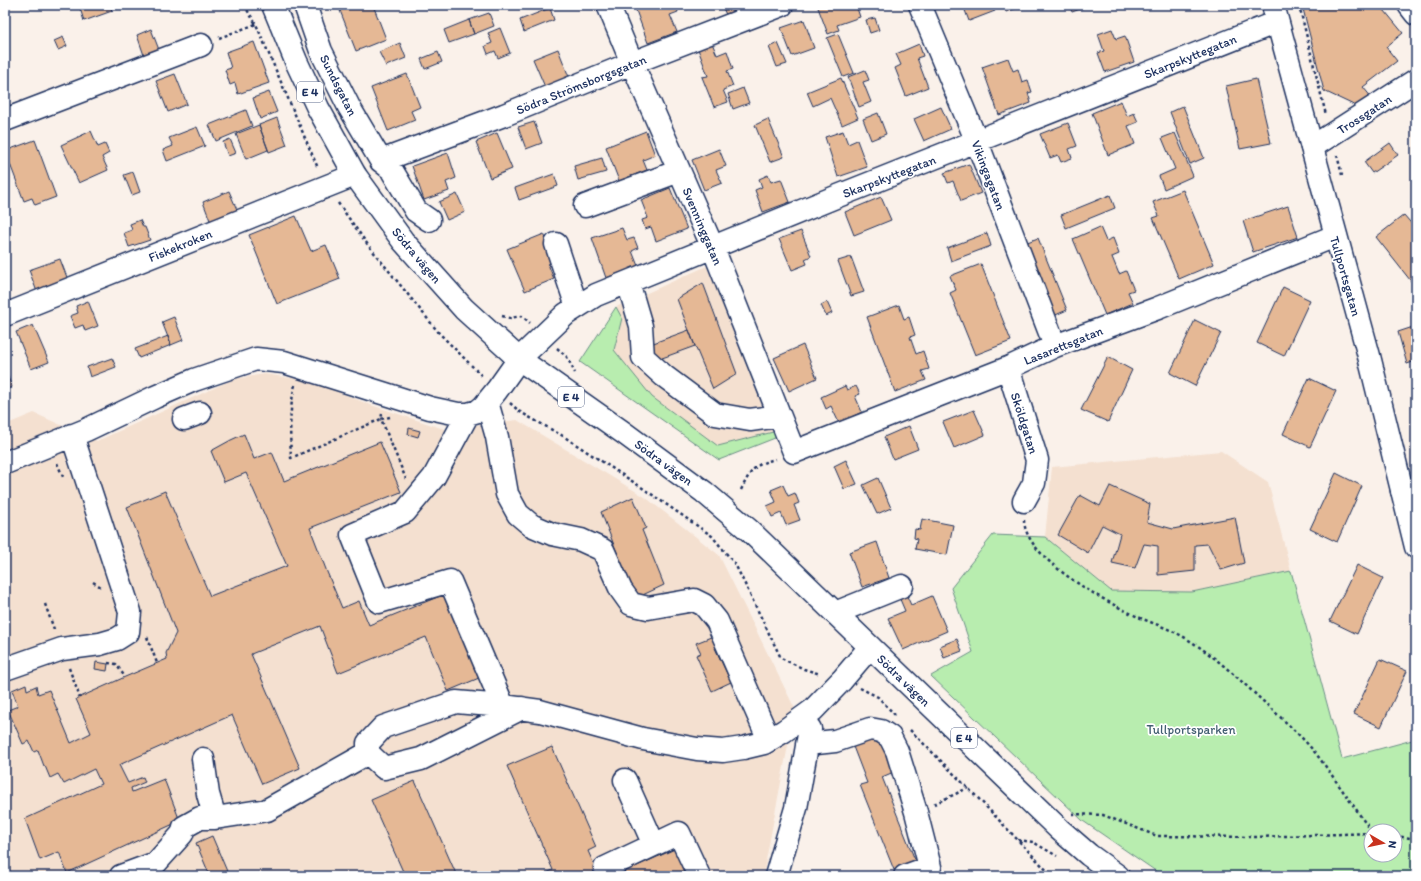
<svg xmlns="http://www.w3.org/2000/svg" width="1421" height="881" font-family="Itim,sans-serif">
<rect width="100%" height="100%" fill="#faf1ea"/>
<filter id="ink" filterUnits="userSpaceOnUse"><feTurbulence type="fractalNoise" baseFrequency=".025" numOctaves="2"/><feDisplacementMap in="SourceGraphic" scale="8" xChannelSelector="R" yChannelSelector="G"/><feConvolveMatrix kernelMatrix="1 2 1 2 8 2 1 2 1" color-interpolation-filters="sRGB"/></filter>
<g filter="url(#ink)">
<!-- built -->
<path fill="#f4e0d0" d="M707 266 775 438 719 460 580 362 616 307Z
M265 374 310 381 371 405 444 429 517 420 645 497 719 555 795 709 763 876H5V425L34 413 97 441 234 379Z
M1221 451 1268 482 1291 571 1192 592 1111 591 1045 537 1052 467Z"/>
<!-- green -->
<path fill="#b8edaf" stroke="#6a8e86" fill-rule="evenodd" d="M616 307 622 318 614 350 652 397 718 446 773 432 775 438 719 460 580 362Z
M993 535 1045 537 1111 591 1192 592 1291 571 1342 759 1416 739V876H1163L1083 821 931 676 973 652 951 588ZM1371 831H1395V855H1371Z"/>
<!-- building -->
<path fill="#e5b895" stroke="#1b2f5e" d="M88 5H110L112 11 84 21 80 8Z
M346 5H373L386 39 356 51 339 8Z
M634 5H676L678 12 670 15 677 32 648 43Z
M732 5H737L740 12 727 17 723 8Z
M817 5H856L860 17 837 25 839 30 828 34Z
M963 5H993L995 11 969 21Z
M1003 5H1022V6L1006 12Z
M1069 5H1082L1083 8 1072 12Z
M1139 5H1151L1141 9Z
M1302 5H1380L1403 33 1386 47 1397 61 1363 87 1372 98 1360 108 1324 91Z
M550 8 554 20 524 32 520 20Z
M489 13 494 26 474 34 469 20Z
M875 18 879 30 870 33 866 20Z
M469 20 474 34 449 43 444 30Z
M804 20 814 48 792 56 781 28Z
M500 28 510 53 498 58 495 51 488 54 485 46 492 43 488 33Z
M151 29 161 55 146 61 137 35Z
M1112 29 1116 39 1125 36 1134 62 1105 72 1098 53 1104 51 1098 34Z
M838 34 854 73 843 77 827 38Z
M63 37 67 46 58 50 54 41Z
M254 42 269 83 238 94 235 83 230 85 225 70 231 68 226 52Z
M400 43 406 58 386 66 379 52Z
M712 43 717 55 727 51 733 69 727 71 733 86 723 90 728 102 714 107 702 77 708 76 698 49Z
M778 43 787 64 777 67 769 47Z
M919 44 923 56 917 58 928 87 906 96 895 68 901 65 896 54Z
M558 49 569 77 545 87 533 59Z
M438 52 442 62 425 69 421 59Z
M1008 58 1013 71 1018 69 1022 82 1028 80 1032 92 1028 93 1031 103 999 115 982 67Z
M865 70 869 80 863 82 871 102 859 107 848 77Z
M175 74 187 104 168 112 156 81Z
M407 74 420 107 411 111 415 120 388 131 371 88Z
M841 78 858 118 842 125 830 98 813 106 807 92Z
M1256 79 1271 143 1240 149 1226 86Z
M743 88 749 103 733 109 728 94Z
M269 92 277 112 260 119 253 98Z
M1121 101 1127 116 1134 113 1138 122 1128 126 1135 144 1108 155 1092 113Z
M1183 106 1204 158 1190 164 1170 112Z
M941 107 951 129 924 141 914 119Z
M246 110 252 126 216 141 209 125Z
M878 113 886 134 871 140 863 119Z
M277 118 287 145 269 152 259 125Z
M768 119 784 157 770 162 755 125Z
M534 122 542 143 526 149 518 127Z
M1068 123 1077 146 1069 149 1072 158 1061 162 1058 155 1050 158 1040 134Z
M259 125 268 150 246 159 236 134Z
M197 127 205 146 167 161 163 150 173 146 169 138Z
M91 131 98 147 105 144 109 153 102 157 108 170 79 183 61 145Z
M646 131 655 155 643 160 647 170 619 181 606 147Z
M843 131 848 144 857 140 867 167 838 177 825 137Z
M497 133 512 169 490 178 476 142Z
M1175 133 1193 176 1164 189 1159 176 1175 169 1162 138Z
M230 139 236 153 228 156 223 142Z
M35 140 56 197 35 205 32 198 24 201 5 151Z
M1390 143 1398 155 1372 173 1364 162Z
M719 149 726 166 716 170 722 183 704 190 692 160Z
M448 153 456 178 446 182 449 191 424 200 412 166Z
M602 158 606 172 578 180 574 166Z
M969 164 981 193 961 201 953 181 948 183 944 173Z
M133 172 140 192 132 195 124 175Z
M554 174 558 186 519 200 515 188Z
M768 175 771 182 781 179 790 202 763 212 755 190 762 187 759 179Z
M670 188 687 229 656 241 651 227 645 229 642 220 648 218 641 200Z
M1183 190 1214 264 1179 279 1153 218 1159 216 1153 202Z
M229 191 238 212 211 223 203 202Z
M457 194 465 212 447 220 439 202Z
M1110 195 1115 208 1066 228 1061 215Z
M881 197 891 220 854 235 845 212Z
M1288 206 1298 237 1253 252 1243 221Z
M1404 215 1416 229V283L1414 285 1376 237Z
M296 216 311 251 326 245 340 279 277 304 249 235Z
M140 220 143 227H145L150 240 129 247 124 233 132 230 130 224Z
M1100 227 1106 241 1113 238 1119 254 1112 257 1119 274 1126 271 1134 290 1128 292 1133 303 1105 315 1073 239Z
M622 228 627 240 634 238 638 248 632 251 638 266 606 278 592 238Z
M801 231 811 256 805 259 807 264 792 270 779 239Z
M987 233 991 246 951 261 947 248Z
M544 234 556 261 548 264 554 279 525 291 507 249Z
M1038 238 1067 310 1051 317 1022 244Z
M851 257 864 292 851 296 838 261Z
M60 259 68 280 37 292 29 270Z
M981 264 1011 341 975 355 950 293 956 290 950 276Z
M703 283 737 374 713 389 695 346 677 299Z
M1283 287 1310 300 1284 356 1257 343Z
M88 301 98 326 85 331 83 325 75 328 70 316 78 313 76 306Z
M827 302 832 313 826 316 821 305Z
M899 305 904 319 909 317 915 335 910 337 916 354 923 351 929 369 922 371 926 380 895 392 867 317Z
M174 317 183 340 171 345 162 322Z
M1195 320 1221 333 1195 386 1170 373Z
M33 325 49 362 31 369 16 332Z
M1416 326V361L1407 364 1398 332Z
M689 330 695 346 654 361 648 345Z
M168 336 171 345 139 358 135 349Z
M803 345 817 378 789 391 774 358Z
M1108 357 1132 370 1108 422 1081 410Z
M112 358 116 367 90 377 87 367Z
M5 370 12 387 5 390Z
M1309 378 1336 391 1310 447 1283 434Z
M845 386 847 390 856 386 860 394 855 396 862 412 839 423 831 406 826 409 821 397Z
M974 410 985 435 954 448 943 422Z
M909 426 918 449 893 459 884 437Z
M409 428 420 431 418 437 408 434Z
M244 434 254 459 272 452 284 481 380 442 401 492 310 528 327 572 342 608 359 601 369 625 445 594 479 678 448 691 426 637 338 673 320 626 251 654 300 768 262 784 232 715 119 765 128 783 143 777 145 782 131 788 132 792 164 779 180 821 67 873 59 852 40 860 25 819 101 784 94 769 64 784 58 774 50 778 45 766H44L38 750 34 752 29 741 23 744 8 710 18 706 12 690 26 684 27 690 36 686 38 694 49 690 71 743 91 733 76 699 125 677 167 659 166 653 176 633 127 507 165 491 210 596 287 566 246 473 224 482 211 451 231 440Z
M846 460 857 484 844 489 834 466Z
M1336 473 1362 486 1337 542 1310 529Z
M878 478 891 508 877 514 863 485Z
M783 485 788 496 795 493 799 503 794 505 800 520 786 525 781 513 772 517 767 506 776 502 771 490Z
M1110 486 1150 504 1147 522 1173 529 1235 517 1244 563 1221 570 1208 544 1195 545V571L1158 575V546L1144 544 1135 568 1112 563 1120 534 1102 525 1088 553 1058 535 1080 495 1100 506Z
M633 497 646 528 642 530 664 585 632 600 617 565 621 563 601 512Z
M922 519 953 525 947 555 915 549 917 539 914 538 915 529 920 530Z
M877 542 889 578 862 587 849 552Z
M1357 565 1383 578 1357 634 1330 621Z
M906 594 911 605 932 596 947 631 903 650 888 618 905 611 899 597Z
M716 635 720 645 715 648 731 682 712 691 696 655 701 653 696 643Z
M957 639 962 651 944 658 940 646Z
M1380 659 1407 671 1381 727 1354 714Z
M96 662 108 664 107 671 95 669Z
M880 733 896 771 882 777 915 860 894 870 860 785 867 783 852 744Z
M552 747 596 847 588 851 599 876H540L553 870 507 766Z
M415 781 457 876H405L371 800Z
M212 836 229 876H210L196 843Z
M677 848 689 876H615Z"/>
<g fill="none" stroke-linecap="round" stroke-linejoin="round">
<defs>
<path id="minor" d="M305 5 321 51 349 107 381 161 391 169 416 211 429 220
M608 5 632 63 713 248 794 452 1008 368 1055 346 1158 308 1335 236
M920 5 977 142 1055 346
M1409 5 1416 14
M5 120 201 45
M1312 147 1416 80
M381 161 504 115 632 63 782 5
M585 206 679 171
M556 244 577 307
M628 282 641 326 643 357 664 376 715 414 750 420 779 416
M5 315 355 175
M1008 368 1037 460 1034 483 1024 501
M487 402 497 437 507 494 518 514 531 525 552 534 581 540 603 550 621 590 631 604 648 608 694 600 704 605 717 621 769 740
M468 414 434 477 405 512 352 535 379 602 450 581 503 706
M184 419 200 413
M5 463 86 430 155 397 194 380 256 359 284 362 430 408 458 414H468L478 411 484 406 497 390 519 359 566 314 596 295 838 196 1277 22
M1402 491 1416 488
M835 613 902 586
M5 669 62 649 100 644 117 639 128 632 130 612 72 435
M522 708 421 759 384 768 368 753V743L383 727 456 702 503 706 540 711 643 739 697 749 723 751 743 748 764 743 784 731 813 710 842 680 870 647
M807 744 835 741 870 729 881 731 890 737 897 751 916 812 930 867 905 876
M203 759 208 794 215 818
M625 780 654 845
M605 868 679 833 699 876
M121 876 156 863 182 834 184 827 200 818H215L267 810 368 753
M776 876 796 808 810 729"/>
<path id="major" d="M1273 5 1369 356 1416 547"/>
<path id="highway" d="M273 5 296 61 318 108 355 175 403 241 464 309 519 359 624 433 704 492 750 531 1059 829 1089 855 1118 876"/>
</defs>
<!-- minor casing -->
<use href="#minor" stroke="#1b2f5e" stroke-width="25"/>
<!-- major casing -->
<use href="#major" stroke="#1b2f5e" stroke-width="25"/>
<!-- highway casing -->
<use href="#highway" stroke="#1b2f5e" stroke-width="25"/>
<!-- path -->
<path stroke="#1b2f5e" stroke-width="2.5" stroke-dasharray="3 3" stroke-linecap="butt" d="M244 5 256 24 318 168
M1299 5 1326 115
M219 38 256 24
M1337 155 1342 175
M338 203 368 245 439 333 482 376
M502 316 510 318 522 316 530 323
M557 348 567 357 575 373
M295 385C289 409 290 434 291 458L381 419 382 414
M510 403 520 412 563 436 641 487 712 536 735 564 781 658 804 669 820 674
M390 417 381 419 406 479
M57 463 64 479
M741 490C751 470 754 464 776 459
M1024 520C1025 558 1101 599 1132 614 1150 623 1170 628 1187 639 1215 656 1240 680 1264 702 1282 719 1302 736 1317 755 1331 773 1343 792 1356 809 1361 817 1366 825 1373 831
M93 582 101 587
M45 604 55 632
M147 637 157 663
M108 663 116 664 125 677
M69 668 80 698
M860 688 878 697 895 715
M910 730 977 797 1052 876
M934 804 968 788
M1072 814 1103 815 1157 836 1256 837 1371 833
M1395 836 1410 838 1416 841
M1018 840 1033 842 1057 856"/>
<!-- minor -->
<use href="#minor" stroke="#fff" stroke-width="22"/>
<!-- major -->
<use href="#major" stroke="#fff" stroke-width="22"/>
<!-- highway -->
<use href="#highway" stroke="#fff" stroke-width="22"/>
</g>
</g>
<g text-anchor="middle" stroke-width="3.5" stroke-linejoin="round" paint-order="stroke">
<!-- shield labels -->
<g fill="#fff" stroke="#5f6d8e" stroke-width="1">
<rect x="297" y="82" width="26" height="20" rx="3"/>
<rect x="558" y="387" width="26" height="20" rx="3"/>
<rect x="951" y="728" width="26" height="20" rx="3"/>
</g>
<g font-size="12" font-weight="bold" fill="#1b2f5e">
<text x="310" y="96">E 4</text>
<text x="571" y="401">E 4</text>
<text x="964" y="742">E 4</text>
</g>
<!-- street labels -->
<g font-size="13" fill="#1b2f5e" stroke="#fff">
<text transform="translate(1190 56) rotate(-22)" y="5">Skarpskyttegatan</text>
<text transform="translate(581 84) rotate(-22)" y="5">Södra Strömsborgsgatan</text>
<text transform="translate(339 85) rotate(63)" y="5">Sundsgatan</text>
<text transform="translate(1364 114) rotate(-33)" y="5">Trossgatan</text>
<text transform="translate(989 175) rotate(69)" y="5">Vikingagatan</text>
<text transform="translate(889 176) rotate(-21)" y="5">Skarpskyttegatan</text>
<text transform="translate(703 226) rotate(67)" y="5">Svenninggatan</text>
<text transform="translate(180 245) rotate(-22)" y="5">Fiskekroken</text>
<text transform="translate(417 255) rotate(50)" y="5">Södra vägen</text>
<text transform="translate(1346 276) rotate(74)" y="5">Tullportsgatan</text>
<text transform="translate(1063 345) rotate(-22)" y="5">Lasarettsgatan</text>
<text transform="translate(1025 423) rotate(72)" y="5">Sköldgatan</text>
<text transform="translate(664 462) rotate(36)" y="5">Södra vägen</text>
<text transform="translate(904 680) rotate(44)" y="5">Södra vägen</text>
</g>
<!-- park labels -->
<g font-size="13" fill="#425e72" stroke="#fff">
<text x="1191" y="734">Tullportsparken</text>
</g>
</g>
<!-- margin -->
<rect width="1421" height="881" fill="none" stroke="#fff" stroke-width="20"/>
<rect x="10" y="10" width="1401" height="861" fill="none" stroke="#1b2f5e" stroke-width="1.5" filter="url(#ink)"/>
<!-- north arrow -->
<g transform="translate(1383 843) rotate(99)"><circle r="19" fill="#ffffff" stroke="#a4acbf"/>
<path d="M0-3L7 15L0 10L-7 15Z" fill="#c8321e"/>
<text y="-6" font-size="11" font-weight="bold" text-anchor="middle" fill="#1b2f5e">N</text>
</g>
</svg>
